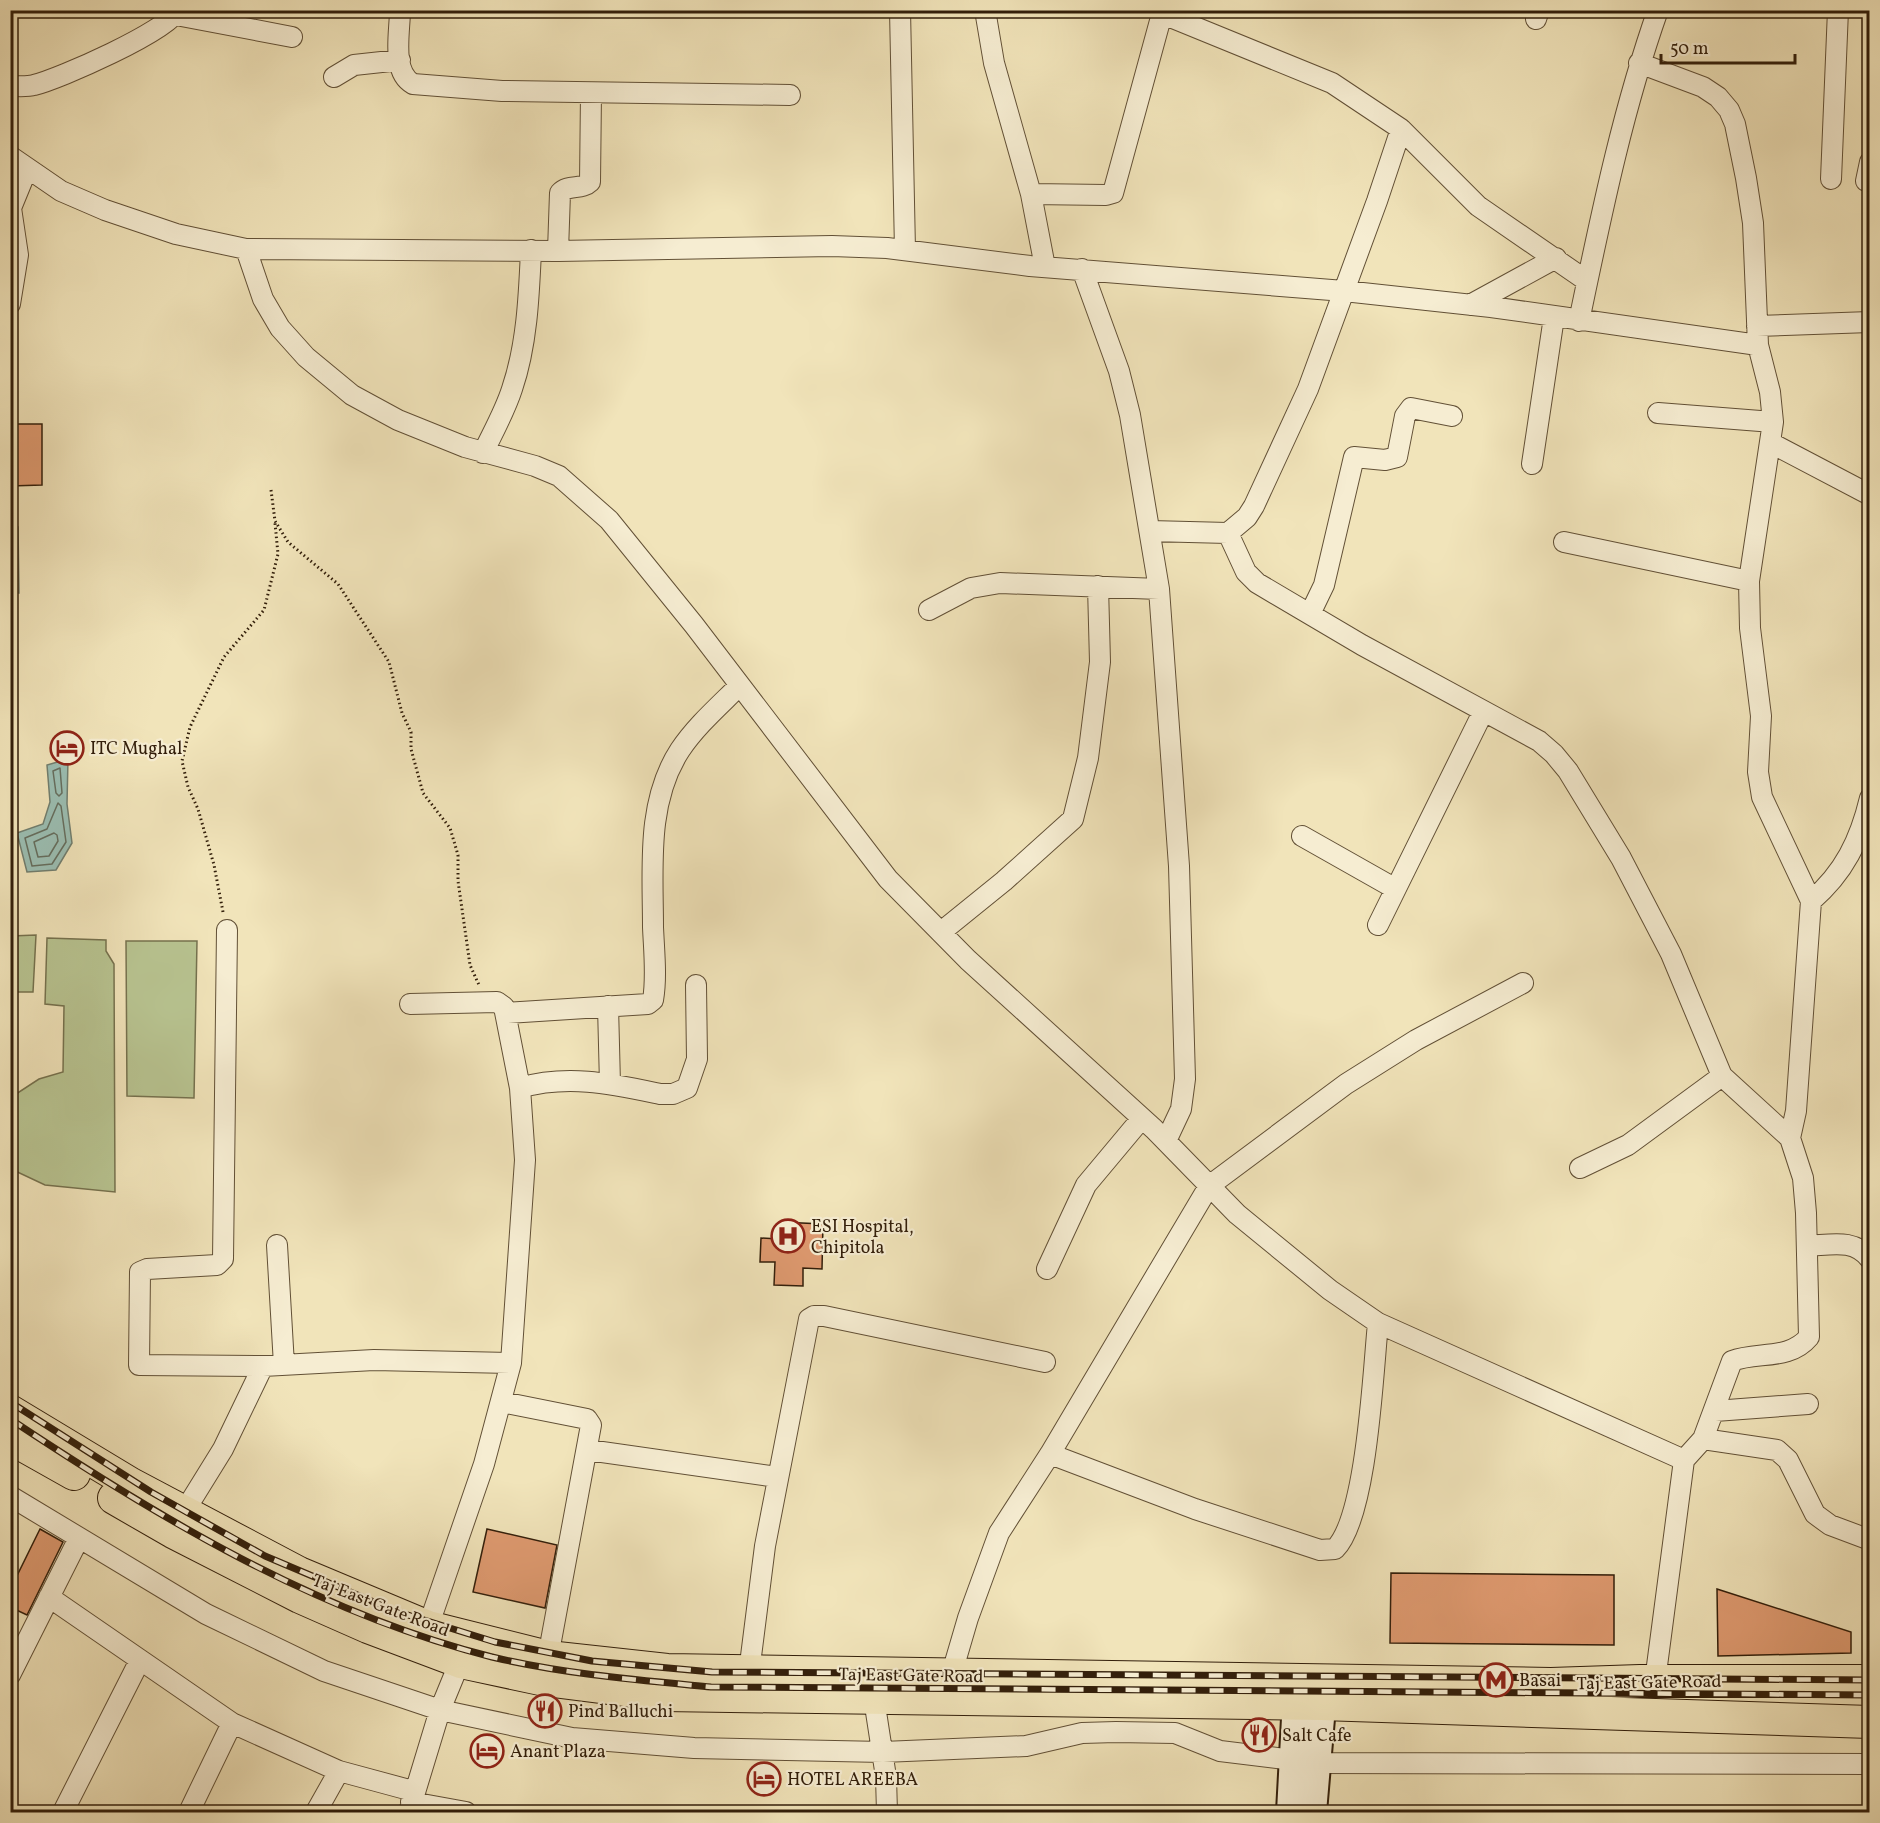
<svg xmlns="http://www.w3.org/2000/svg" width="1880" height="1823" font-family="Vollkorn,serif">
<rect width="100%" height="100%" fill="#f1e4ba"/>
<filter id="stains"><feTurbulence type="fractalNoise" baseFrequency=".00333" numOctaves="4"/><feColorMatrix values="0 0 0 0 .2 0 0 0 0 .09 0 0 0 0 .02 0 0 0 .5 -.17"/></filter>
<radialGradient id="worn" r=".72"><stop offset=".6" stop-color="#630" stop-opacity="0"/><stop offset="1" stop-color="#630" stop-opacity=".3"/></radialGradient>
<!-- green -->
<path fill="#b8c491" stroke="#75714e" stroke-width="1.5" d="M36 935 33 992H13L11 936Z
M47 938 106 940V951L114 964 115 1192 45 1185 11 1169V1131L16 1094 39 1079 63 1072 64 1006 45 1004Z
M126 941H197L194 1098 127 1096Z"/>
<!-- water -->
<path fill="#9bbeb2" stroke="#717e6f" stroke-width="1.5" d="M11 527H18L19 593H11Z
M68 759 67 804 72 843 56 870 27 872 17 833 43 824 50 802 47 765Z"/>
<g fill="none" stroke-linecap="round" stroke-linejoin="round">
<!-- shore -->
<path stroke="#666e5e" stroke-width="1.5" d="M60 768 62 793 59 796 56 793 53 771Z
M58 803 61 806 66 842 52 864 32 866 25 838 47 829Z
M54 833 57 835 58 841 49 856 38 857 34 842Z"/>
</g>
<!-- building -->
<path fill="#df9a70" stroke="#321e0a" stroke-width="1.5" d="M10 424H42V485L10 486Z
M780 1222 823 1224 822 1269 803 1268V1286L774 1285 775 1262H760L761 1238 779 1239Z
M40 1529 63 1542 27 1615 10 1607V1590Z
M487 1529 557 1545 545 1608 473 1592Z
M1391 1573 1614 1575V1645L1390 1643Z
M1717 1589 1851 1632V1653L1718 1656Z"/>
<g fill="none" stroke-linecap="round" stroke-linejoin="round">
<defs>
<path id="street" d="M400 10C400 32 391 72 413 84L502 91 790 95
M900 10 905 250
M985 10 994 63 1031 194 1045 267
M1163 14 1332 83 1401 129 1377 201 1308 389 1254 506 1247 517 1228 533
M176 15 292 37
M1536 19 1539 10
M1639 63 1703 87 1718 97 1729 110 1735 124 1746 178 1753 223 1758 345 1770 392 1773 422 1749 581 1750 628 1761 716 1758 772 1762 797 1811 901 1796 1111 1790 1138
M334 77 354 65 400 60
M10 86C18 86 27 87 34 85 59 79 168 31 178 10
M1401 129 1478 206 1587 281
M10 156 61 191 105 210 176 234 246 249 558 251 832 246 887 248 1030 266 1344 291 1491 307 1758 345
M1831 179 1838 10
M1866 181 1870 162
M1031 194 1106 195 1113 193 1163 10
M246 249 263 299 280 328 306 357 352 395 398 420 465 447 535 466 559 476 609 520 694 625 888 879 968 960 1154 1129 1237 1214 1330 1290 1378 1323 1684 1460
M558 251 560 193C568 184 582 190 590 182L591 93
M1082 269 1119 371 1130 415 1159 589 1179 866 1185 1079 1181 1109 1166 1141
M10 304 18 255 11 208 27 169
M1470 305 1556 258
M1579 321C1601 216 1622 112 1658 10
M1757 326 1870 322
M1658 413 1773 422
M1771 443 1870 495
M483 453C493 432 505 411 512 389 527 345 529 296 531 250
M1532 464 1554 317
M1150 531 1228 533 1246 572 1257 583 1362 645 1539 741 1554 754 1568 771 1621 858 1671 954 1722 1076 1790 1138 1803 1178 1806 1213 1809 1337C1789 1361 1757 1351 1732 1361L1703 1439 1684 1460 1655 1681
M1564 542 1749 581
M929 610 971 588 1000 583 1159 589
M1310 614 1324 585 1354 457 1385 460 1397 457 1405 416 1411 408 1452 416
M1302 836 1394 888
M1811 901C1844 873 1860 840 1870 798
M1378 925 1483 712
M227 930 223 1259 217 1265 147 1269 140 1272 139 1365 263 1366 374 1360 511 1363
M941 932 1004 881 1073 819 1088 758 1100 662 1098 586
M410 1004 497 1002 504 1007 520 1088 525 1160 511 1363 484 1464 428 1627
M608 1006 610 1084
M506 1013 648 1004 653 1000C657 977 654 951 653 927 653 868 646 802 680 750 696 726 719 706 739 686
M520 1088C568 1074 612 1084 660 1094H673L687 1088 697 1059 696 985
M1580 1168 1628 1145 1722 1076
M277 1245 284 1365
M1807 1246C1831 1245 1854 1238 1870 1259
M1047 1269 1086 1185 1142 1118
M502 1402 587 1419 591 1425 548 1657
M1715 1411 1808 1404
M1703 1439 1777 1450 1788 1460 1815 1514 1830 1525 1870 1540
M588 1450 777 1477
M1050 1454 1195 1509 1320 1550 1335 1549C1367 1517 1373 1372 1378 1323
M10 1496 206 1614 324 1671 440 1710 572 1738 694 1748 883 1752 1026 1746 1082 1733 1116 1732 1175 1733 1220 1751 1317 1763 1870 1764
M184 1512 223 1449 263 1366
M49 1597 232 1723 339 1771 413 1791
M749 1672 765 1546 809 1319 814 1316H824L1045 1362
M10 1675 79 1538
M951 1676 968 1618 999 1533 1050 1454 1209 1186 1346 1084 1416 1040 1523 983
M874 1699 886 1777 887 1812
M411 1802 466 1812
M63 1812 140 1660
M189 1812 232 1723
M316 1812 339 1771
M409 1812 440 1710 463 1654"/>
<path id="secondary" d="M1291 1812 1298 1681
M1312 1812 1323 1683"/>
<path id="primary" d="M10 1411 131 1484 299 1573 428 1627 548 1657 667 1670 1551 1684 1640 1681H1870
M10 1438 74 1474
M114 1498 173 1532 300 1597 368 1627 461 1662 545 1680 663 1695 1321 1704 1870 1722"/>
</defs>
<!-- street casing -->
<use href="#street" stroke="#625036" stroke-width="22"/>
<!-- secondary casing -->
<use href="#secondary" stroke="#321e0a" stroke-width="32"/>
<!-- primary casing -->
<use href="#primary" stroke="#321e0a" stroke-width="34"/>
<!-- path -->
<path stroke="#321e0a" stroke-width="3" stroke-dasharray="1.5 3" stroke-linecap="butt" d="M271 490 275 521 288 542 338 584 389 662 402 713 411 732V749L423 793 450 828 458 855V881L470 965 479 985
M223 912 214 865 198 809 188 787 182 761 190 727 224 657 264 610 278 554 275 523"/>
<!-- street -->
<use href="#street" stroke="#f6edd2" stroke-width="20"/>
<!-- secondary -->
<use href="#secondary" stroke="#f6edd2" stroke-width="28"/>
<!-- primary -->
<use href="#primary" stroke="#f1e4ba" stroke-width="32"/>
<defs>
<path id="rail" d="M10 1402 151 1492 265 1556 395 1611 495 1642 592 1661 712 1672 1870 1680
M10 1419C159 1518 317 1613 492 1657 564 1674 638 1680 711 1687L1870 1695"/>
</defs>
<!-- rail casing -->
<use href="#rail" stroke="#321e0a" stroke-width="7"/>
<!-- rail -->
<use href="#rail" stroke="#f6edd2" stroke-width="4.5" stroke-dasharray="14" stroke-linecap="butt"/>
</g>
<!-- icons -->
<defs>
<symbol id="hotel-ring" viewBox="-11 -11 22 22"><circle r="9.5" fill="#f6edd2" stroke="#8f2418" stroke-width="1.5"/><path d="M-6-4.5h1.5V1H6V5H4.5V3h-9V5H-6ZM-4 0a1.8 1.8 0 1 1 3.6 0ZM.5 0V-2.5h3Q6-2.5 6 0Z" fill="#8f2418"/></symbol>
<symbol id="hospital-ring" viewBox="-11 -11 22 22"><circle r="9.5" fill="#f6edd2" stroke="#8f2418" stroke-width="1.5"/><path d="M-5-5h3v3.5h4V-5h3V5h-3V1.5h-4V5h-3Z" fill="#8f2418"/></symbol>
<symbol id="metro-ring" viewBox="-11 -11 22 22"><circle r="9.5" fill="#f6edd2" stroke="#8f2418" stroke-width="1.5"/><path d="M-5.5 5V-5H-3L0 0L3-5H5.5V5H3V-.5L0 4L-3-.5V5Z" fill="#8f2418"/></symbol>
<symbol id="restaurant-ring" viewBox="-11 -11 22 22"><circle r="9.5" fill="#f6edd2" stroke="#8f2418" stroke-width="1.5"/><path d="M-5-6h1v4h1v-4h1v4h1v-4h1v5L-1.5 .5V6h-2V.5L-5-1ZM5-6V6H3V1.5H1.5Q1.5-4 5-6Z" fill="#8f2418"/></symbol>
</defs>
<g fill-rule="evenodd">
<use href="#hotel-ring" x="48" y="729" width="38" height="38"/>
<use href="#hospital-ring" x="769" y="1217" width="38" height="38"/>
<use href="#metro-ring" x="1477" y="1661" width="38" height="38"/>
<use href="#restaurant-ring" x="526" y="1692" width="38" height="38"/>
<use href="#restaurant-ring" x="1240" y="1716" width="38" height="38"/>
<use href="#hotel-ring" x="468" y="1732" width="38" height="38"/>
<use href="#hotel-ring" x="745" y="1760" width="38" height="38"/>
</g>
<g text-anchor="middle" stroke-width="4.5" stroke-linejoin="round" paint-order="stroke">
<!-- poi labels -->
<g font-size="18" fill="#321e0a" stroke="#f6edd2" text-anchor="start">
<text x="90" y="754">ITC Mughal</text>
<text x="811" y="1232">ESI Hospital,<tspan x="811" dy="21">Chipitola</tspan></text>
<text x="1519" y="1686">Basai</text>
<text x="568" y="1717">Pind Balluchi</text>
<text x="1282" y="1741">Salt Cafe</text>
<text x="510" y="1757">Anant Plaza</text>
<text x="787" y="1785">HOTEL AREEBA</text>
</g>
<!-- street labels -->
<g font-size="18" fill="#321e0a" stroke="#f6edd2">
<text transform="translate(381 1605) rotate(21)" y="6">Taj East Gate Road</text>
<text transform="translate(911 1675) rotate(1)" y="6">Taj East Gate Road</text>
<text transform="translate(1649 1682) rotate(-1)" y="6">Taj East Gate Road</text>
</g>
</g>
<!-- margin -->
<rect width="1880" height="1823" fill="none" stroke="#f1e4ba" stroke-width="36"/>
<rect x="12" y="12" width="1856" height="1799" fill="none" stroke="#321e0a" stroke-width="3"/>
<rect x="18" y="18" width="1844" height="1787" fill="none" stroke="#321e0a" stroke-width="1.5"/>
<!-- scale -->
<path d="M1661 54v9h134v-9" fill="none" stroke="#321e0a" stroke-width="3"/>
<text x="1670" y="54" font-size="18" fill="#321e0a" stroke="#f6edd2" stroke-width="4.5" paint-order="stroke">50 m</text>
<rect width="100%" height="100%" filter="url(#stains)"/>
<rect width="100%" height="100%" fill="url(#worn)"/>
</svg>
